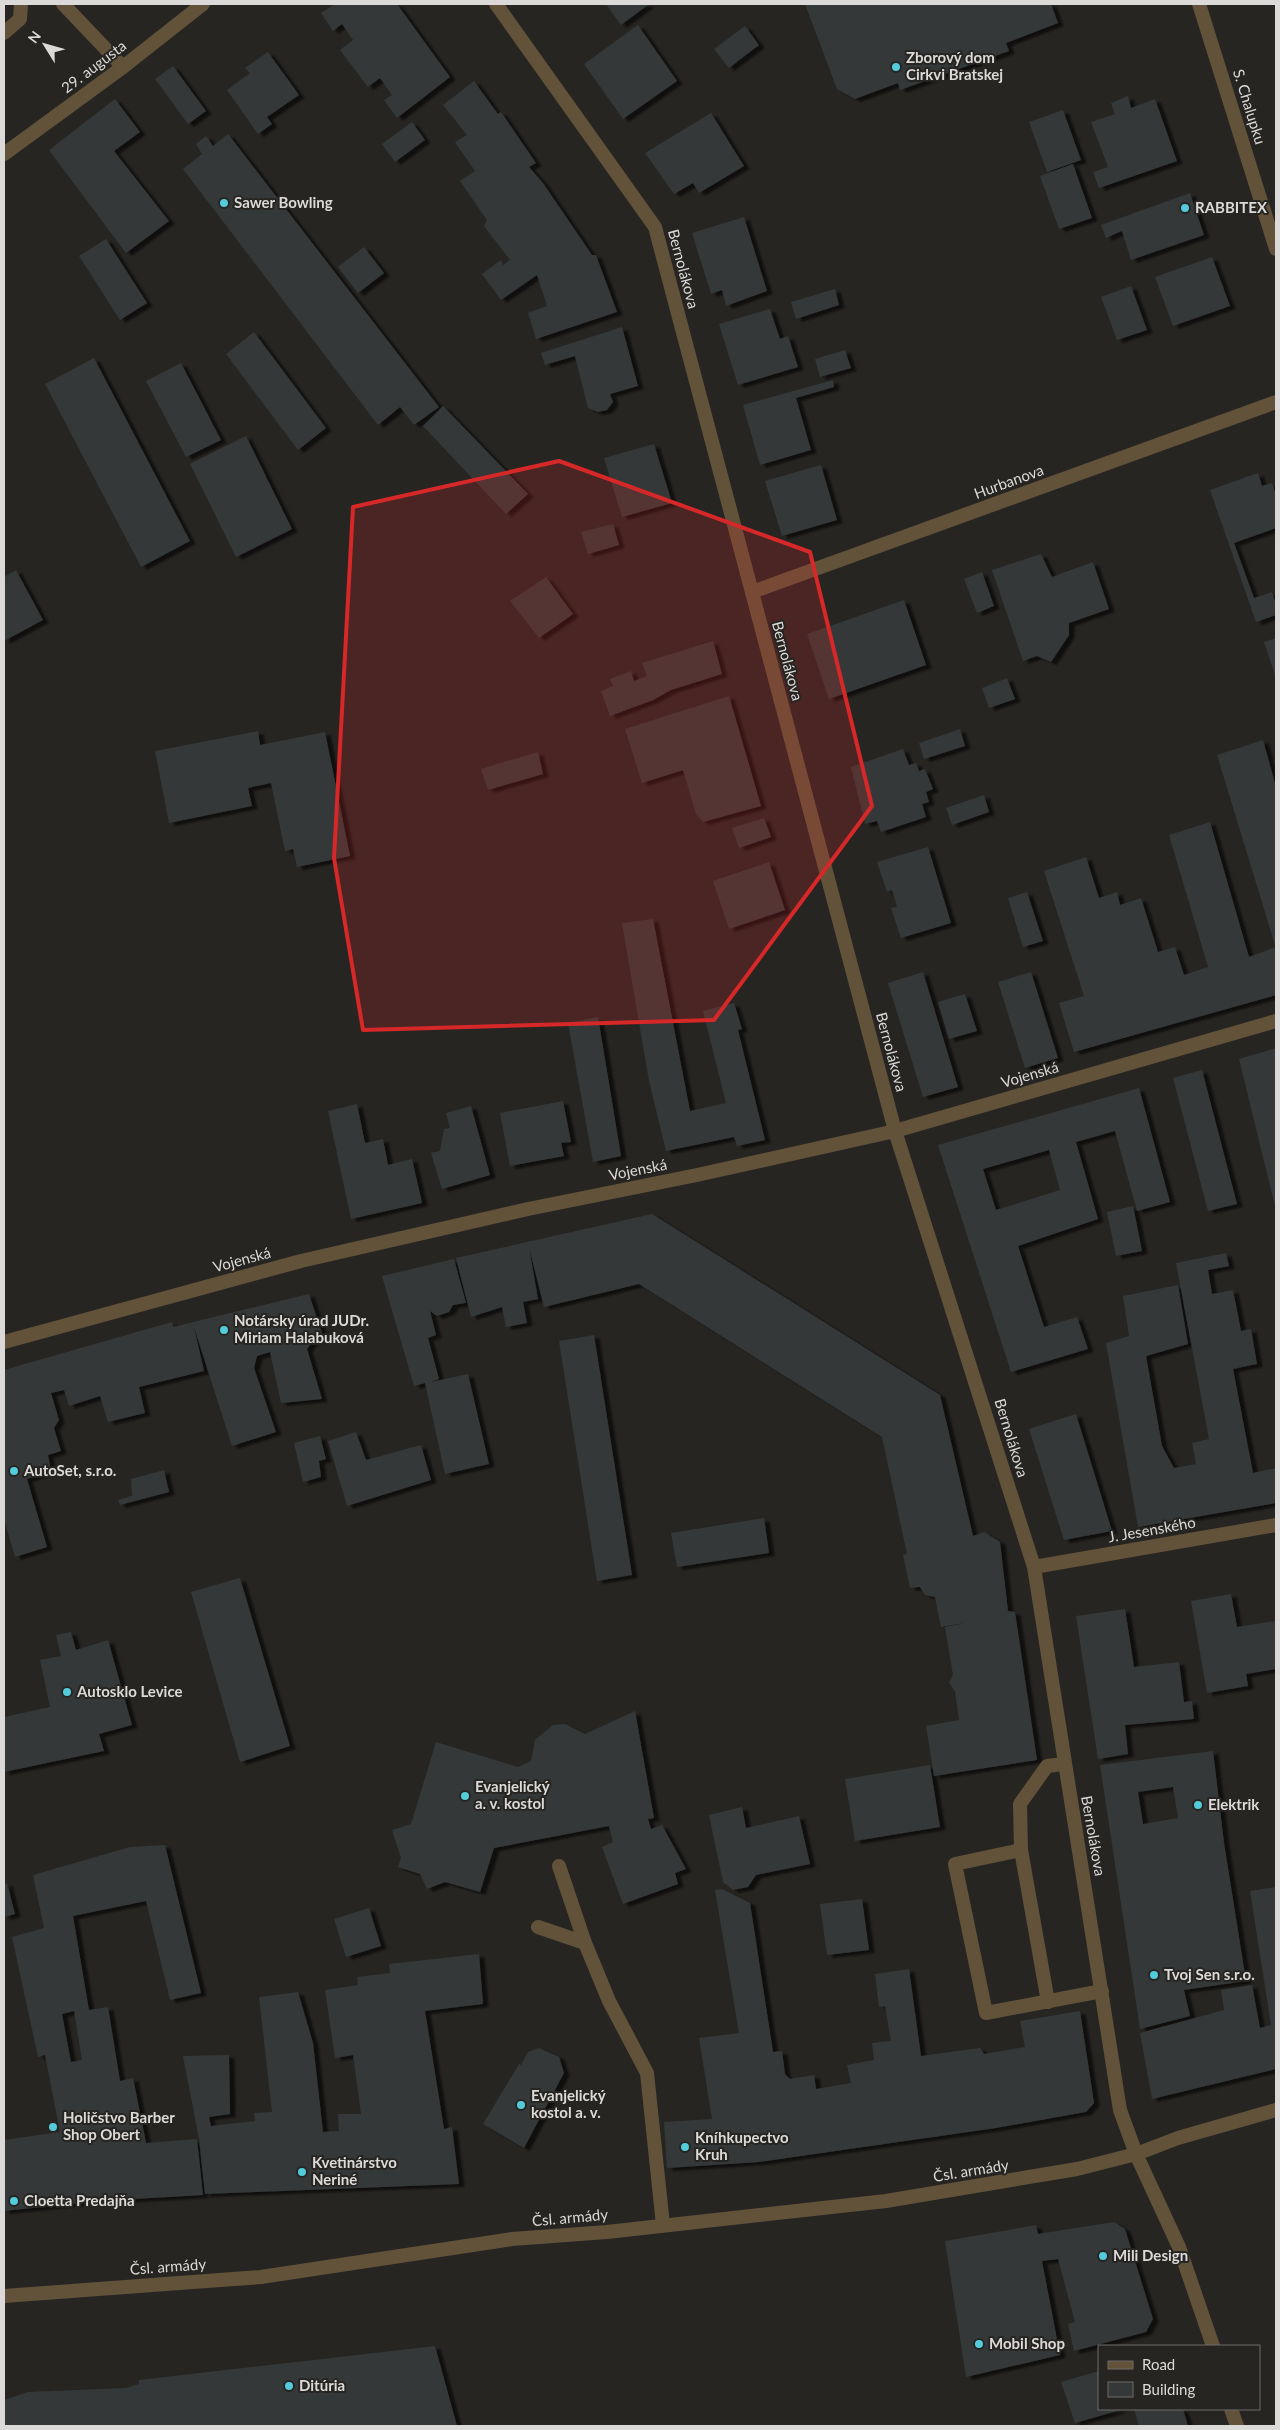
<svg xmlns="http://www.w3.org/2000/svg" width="1280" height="2430" font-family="Lato,sans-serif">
<defs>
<filter id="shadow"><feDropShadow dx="5.5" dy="3" stdDeviation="1" flood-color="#0009"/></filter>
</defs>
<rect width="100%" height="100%" fill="#272522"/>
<!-- building -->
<path fill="#343839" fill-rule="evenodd" filter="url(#shadow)" d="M335 4H397L450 77 397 118 384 100 392 95 380 78 368 87 340 50 353 40 342 24 333 31 321 13Z
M606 4H647L648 5 621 25Z
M805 4H1051L1058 23 1006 43 1009 51 900 90 898 83 855 99 837 89Z
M638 25 677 81 623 119 584 64Z
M745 26 759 45 729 68 714 49Z
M268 52 299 95 267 117 272 124 258 134 227 90 250 73 245 68Z
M173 66 206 111 188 124 155 79Z
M474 81 498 114 501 112 536 163 529 167 543 183 592 255H596L617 312 536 339 528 313 547 306 537 275 501 300 482 274 501 260 503 265 510 260 484 226 487 220 460 181 475 171 455 142 467 135 443 105Z
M1128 96 1131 108 1155 99 1177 161 1099 188 1093 172 1108 167 1091 122 1115 114 1111 103Z
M115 99 140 132 114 151 169 221 126 253 49 150Z
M1063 110 1081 160 1047 172 1029 122Z
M711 113 744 166 699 193 693 183 674 194 645 153Z
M412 122 425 140 395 162 382 144Z
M228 134 439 407 414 425 400 407 378 425 183 169 202 154 196 144 206 136 213 146Z
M1073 164 1092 218 1059 229 1040 176Z
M1190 193 1204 235 1131 260 1122 231 1106 238 1101 225Z
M744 217 767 291 726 306 722 290 711 294 692 233Z
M106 239 147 303 120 320 79 256Z
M364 247 384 273 358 293 338 267Z
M1212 257 1230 306 1173 326 1155 277Z
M1131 286 1147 330 1117 340 1101 297Z
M835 289 839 305 796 319 791 302Z
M770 309 780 339 788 336 798 367 738 385 719 324Z
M622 327 638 386 610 394 613 402 607 410 598 412 588 408 575 356 545 365 541 353Z
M254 332 326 428 298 450 226 354Z
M845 350 851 368 820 377 815 359Z
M94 358 190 541 141 567 45 384Z
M181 363 221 440 186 457 146 381Z
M833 380 834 387 796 398 811 450 760 465 743 405Z
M443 406 528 494 506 514 423 426Z
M246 436 292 529 236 557 190 464Z
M654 444 672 503 622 517 604 458Z
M821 465 837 520 782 536 765 481Z
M1258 473 1262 486 1272 483 1276 495V528L1234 543 1254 598 1272 592 1276 605V615L1256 622 1210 490Z
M613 524 619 545 588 554 581 532Z
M1041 554 1052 577 1093 562 1109 609 1069 623V635L1051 662 1037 656 1023 661 992 570Z
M16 570 43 620 4 641V577Z
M982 572 994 606 977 613 964 579Z
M546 577 573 614 539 638 510 601Z
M904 600 926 665 829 699 807 634Z
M1276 638V678L1264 642Z
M713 641 722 674 671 690 653 700 610 716 601 691 613 686 610 679 631 671 634 681 647 676 642 663Z
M1007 678 1015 699 989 708 982 688Z
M729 696 761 806 703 822 696 814 683 770 642 783 625 729Z
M960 729 965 746 924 759 919 743Z
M258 731 260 745 325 732 350 856 297 867 293 849 285 851 271 783 248 788 252 806 169 823 155 751Z
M1263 740 1276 787V948L1217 755Z
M903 749 909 765 916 763 919 771 925 769 933 789 926 792 929 802 922 804 926 817 881 832 877 821 865 824 851 767Z
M538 752 543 774 488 790 481 769Z
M984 795 989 812 952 825 946 808Z
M764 818 771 837 739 848 732 828Z
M1210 822 1249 957 1276 947V995L1074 1052 1059 1003 1084 996 1044 871 1086 857 1099 898 1117 892 1120 905 1141 898 1158 952 1175 947 1184 975 1208 967 1169 835Z
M928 847 951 923 901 938 891 908 897 907 892 890 887 892 877 862Z
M769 862 785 910 729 929 713 881Z
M1027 892 1043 941 1023 947 1008 898Z
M653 919 690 1111 726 1103 703 1011 734 1003 742 1029 738 1030 765 1140 737 1146 734 1137 666 1151 649 1081 622 923Z
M923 972 958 1087 923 1097 888 983Z
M1031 972 1058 1058 1025 1068 998 982Z
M965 994 977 1031 949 1039 938 1002Z
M598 1017 621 1156 593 1162 568 1023Z
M1276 1048V1210L1239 1059Z
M1202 1070 1237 1204 1208 1211 1173 1078Z
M1139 1088 1170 1202 1137 1211 1115 1131 1076 1142 1098 1219 1018 1246 1044 1327 1077 1317 1088 1349 1011 1372 938 1145ZM1049 1150 1060 1190 996 1210 983 1169Z
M563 1101 571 1142 561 1143 564 1156 510 1166 500 1113Z
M357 1104 365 1143 383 1139 388 1165 412 1159 422 1203 351 1219 328 1111Z
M471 1106 490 1175 442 1189 431 1153 440 1151 444 1129 450 1128 446 1113Z
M1133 1206 1142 1251 1116 1256 1107 1212Z
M652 1214 940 1395 973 1536 984 1532 1000 1542 1008 1611 1015 1612 1037 1760 934 1776 926 1726 959 1720 955 1691 949 1683 953 1675 945 1627 965 1623 941 1627 935 1597 925 1595 920 1587 910 1588 903 1555 907 1554 882 1437 639 1284 544 1307 529 1247 538 1299 523 1302 527 1323 506 1327 502 1307 471 1317 456 1258Z
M1226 1253 1229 1266 1208 1270 1212 1294 1233 1290 1241 1331 1251 1329 1257 1364 1233 1369 1253 1473 1276 1468V1503L1138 1527 1106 1343 1129 1336 1123 1296 1178 1285 1188 1344 1146 1356 1162 1446 1174 1468 1196 1464 1192 1443 1209 1439 1176 1263Z
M454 1259 466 1303 453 1305 449 1312 437 1316 430 1311 436 1335 428 1338 439 1379 431 1382 468 1374 489 1464 445 1474 425 1383 414 1386 382 1276Z
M309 1294 324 1339 312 1342 307 1349 322 1399 281 1403 270 1352 257 1356 254 1368 276 1432 232 1446 194 1327 204 1371 139 1387 145 1413 108 1422 100 1396 69 1406 64 1390 51 1393 59 1420 54 1428 61 1451 48 1455 51 1471 27 1479 47 1547 15 1557 4 1519V1370L172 1322 173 1327Z
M594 1335 632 1575 597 1581 559 1341Z
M1076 1414 1112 1531 1064 1540 1029 1429Z
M356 1432 366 1460 421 1445 431 1480 347 1506 328 1441Z
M320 1436 326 1459 319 1461 321 1477 303 1482 294 1443Z
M164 1470 169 1492 120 1505 118 1500 132 1496 131 1479Z
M764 1518 769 1553 677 1567 671 1533Z
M240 1578 290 1746 240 1762 191 1592Z
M1231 1594 1237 1627 1276 1621V1669L1246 1674 1248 1686 1207 1693 1191 1601Z
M1125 1609 1134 1667 1179 1662 1184 1702 1192 1701 1194 1719 1125 1725 1128 1754 1098 1759 1076 1616Z
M71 1632 76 1650 108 1640 132 1725 99 1734 104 1751 4 1772V1717L50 1707 40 1660 61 1656 56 1635Z
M635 1711 654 1818 648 1819 651 1829 662 1825 686 1869 675 1873 678 1884 623 1904 602 1847 613 1842 609 1826 494 1848 480 1892 445 1882 427 1889 420 1874 398 1867 401 1858 392 1830 411 1824 436 1742 518 1767 531 1761 535 1740 553 1725 565 1724 585 1734Z
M1213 1751 1224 1843 1246 1981 1184 1990 1190 2016 1140 2029 1100 1765ZM1173 1787 1178 1818 1143 1824 1138 1792Z
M930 1765 940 1827 855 1841 845 1779Z
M742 1807 746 1828 799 1816 810 1864 756 1875 748 1887 733 1890 723 1882 709 1815Z
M165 1845 201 1993 170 2000 146 1901 73 1916 89 2010 108 2007 120 2081 133 2078 146 2143 197 2139 203 2195 99 2201 4 2211V2140L60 2132 45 2055 38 2057 12 1937 44 1928 33 1875 130 1847ZM74 2011 82 2060 71 2062 62 2014Z
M7 1883 15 1914 4 1917V1884Z
M1276 1887V2069L1152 2099 1140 2033 1224 2010 1221 1990 1252 1985 1260 2028 1271 2025 1250 1891Z
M722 1889 750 1903 773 2052 782 2051 785 2074 790 2079 814 2075 816 2089 851 2083 847 2065 874 2060 872 2043 891 2041 885 2006 879 2007 875 1974 909 1969 921 2056 980 2048 984 2054 1025 2047 1020 2021 1080 2011 1094 2103 1086 2112 996 2128 759 2162 667 2168 664 2122 712 2119 699 2038 739 2033 715 1890Z
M862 1899 869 1950 827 1955 820 1904Z
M369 1908 381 1946 346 1957 334 1919Z
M479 1954 483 2004 425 2011 444 2129 452 2127 459 2184 205 2194 199 2139 183 2056 229 2055 230 2114 209 2117 211 2126 255 2121 254 2113 272 2112 259 1997 298 1992 313 2043 323 2132 339 2131 338 2114H361L353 2055 335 2058 325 1990 358 1985 357 1977 390 1973 389 1964Z
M539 2048 559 2057 564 2073 524 2148 483 2124 519 2064 521 2065 528 2052Z
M1114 2222 1125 2229 1153 2319 1146 2332 1074 2351 1068 2324 1075 2322 1058 2259 1042 2261 1060 2355 966 2377 945 2241 1036 2225 1038 2234Z
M435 2346 457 2426H4V2400L28 2392 126 2388 139 2384V2380Z
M1099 2371V2409H1124L1075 2423 1061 2382Z
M1134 2409H1183L1188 2426H1139Z"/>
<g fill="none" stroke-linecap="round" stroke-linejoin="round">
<!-- service -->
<path stroke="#615239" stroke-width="14" d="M63 4 123 67
M4 33 20 19 21 4
M1021 1850 955 1864 986 2013 1102 1991
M559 1866 585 1943 609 2001 647 2073 663 2225
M538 1927 585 1943
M1048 2002 1021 1850 1020 1804 1047 1766 1064 1764"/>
<!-- minor -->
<path stroke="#615239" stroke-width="14" d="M496 4 655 227 895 1131 1034 1567 1120 2110 1136 2154 1178 2138 1276 2110
M1199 4 1276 249
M4 154 123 67 203 4
M752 592 1276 402
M4 1342 301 1261 528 1209 697 1175 895 1131 1276 1021
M1034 1567 1276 1525"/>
<!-- tertiary -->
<path stroke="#615239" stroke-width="14" d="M4 2296 261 2277 512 2239 607 2232 886 2201 1077 2169 1136 2154 1179 2247 1213 2346
M1231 2409 1237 2426"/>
</g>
<!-- marked area -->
<path fill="#d62828" fill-opacity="0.2" stroke="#d62828" stroke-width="4" stroke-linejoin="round" d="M559 461 810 552 872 806 714 1020 363 1030 334 858 353 507Z"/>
<!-- markers -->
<g fill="#53cbda" stroke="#272522" stroke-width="2">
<circle cx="896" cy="67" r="5"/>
<circle cx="224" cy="203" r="5"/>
<circle cx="1185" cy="208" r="5"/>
<circle cx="224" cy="1330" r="5"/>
<circle cx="14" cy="1471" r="5"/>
<circle cx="67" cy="1692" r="5"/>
<circle cx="465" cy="1796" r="5"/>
<circle cx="1198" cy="1805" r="5"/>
<circle cx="1154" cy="1975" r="5"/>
<circle cx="521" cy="2105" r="5"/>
<circle cx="53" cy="2127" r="5"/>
<circle cx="685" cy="2147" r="5"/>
<circle cx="302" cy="2172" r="5"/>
<circle cx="14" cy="2201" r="5"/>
<circle cx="1103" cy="2256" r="5"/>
<circle cx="979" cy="2344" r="5"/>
<circle cx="289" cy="2386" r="5"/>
</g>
<g text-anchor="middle" stroke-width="4" stroke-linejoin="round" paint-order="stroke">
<!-- poi labels -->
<g font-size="15" font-weight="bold" fill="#dcdad8" stroke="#272522" text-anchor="start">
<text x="906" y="63">Zborový dom<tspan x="906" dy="17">Cirkvi Bratskej</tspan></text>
<text x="234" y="208">Sawer Bowling</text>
<text x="1195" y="213">RABBITEX</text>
<text x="234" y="1326">Notársky úrad JUDr.<tspan x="234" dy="17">Miriam Halabuková</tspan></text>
<text x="24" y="1476">AutoSet, s.r.o.</text>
<text x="77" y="1697">Autosklo Levice</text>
<text x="475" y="1792">Evanjelický<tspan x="475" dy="17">a. v. kostol</tspan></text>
<text x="1208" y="1810">Elektrik</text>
<text x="1164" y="1980">Tvoj Sen s.r.o.</text>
<text x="531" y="2101">Evanjelický<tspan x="531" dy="17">kostol a. v.</tspan></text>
<text x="63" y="2123">Holičstvo Barber<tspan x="63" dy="17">Shop Obert</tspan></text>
<text x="695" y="2143">Kníhkupectvo<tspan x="695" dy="17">Kruh</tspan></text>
<text x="312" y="2168">Kvetinárstvo<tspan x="312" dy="17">Neriné</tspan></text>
<text x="24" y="2206">Cloetta Predajňa</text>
<text x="1113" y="2261">Mili Design</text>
<text x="989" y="2349">Mobil Shop</text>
<text x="299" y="2391">Ditúria</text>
</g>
<!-- street labels -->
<g font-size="15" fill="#dcdad8" stroke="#272522">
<text transform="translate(94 67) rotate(-37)" y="5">29. augusta</text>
<text transform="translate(1249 107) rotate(73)" y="5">S. Chalupku</text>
<text transform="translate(683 269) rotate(75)" y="5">Bernolákova</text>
<text transform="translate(1009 482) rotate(-20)" y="5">Hurbanova</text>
<text transform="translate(787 661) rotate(75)" y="5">Bernolákova</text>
<text transform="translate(891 1052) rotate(75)" y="5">Bernolákova</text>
<text transform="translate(1030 1075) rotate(-16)" y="5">Vojenská</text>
<text transform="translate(638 1170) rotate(-11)" y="5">Vojenská</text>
<text transform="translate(242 1260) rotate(-15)" y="5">Vojenská</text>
<text transform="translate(1011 1438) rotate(73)" y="5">Bernolákova</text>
<text transform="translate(1152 1530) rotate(-10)" y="5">J. Jesenského</text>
<text transform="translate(1093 1836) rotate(80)" y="5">Bernolákova</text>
<text transform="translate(971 2171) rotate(-9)" y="5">Čsl. armády</text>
<text transform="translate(570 2218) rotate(-5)" y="5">Čsl. armády</text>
<text transform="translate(168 2267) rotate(-4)" y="5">Čsl. armády</text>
</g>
</g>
<!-- border -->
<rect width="1280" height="2430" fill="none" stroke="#dcdad8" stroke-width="10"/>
<!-- legend -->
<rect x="1098" y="2345" width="162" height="65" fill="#272522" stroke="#6f6d6b"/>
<rect x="1108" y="2361" width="25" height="8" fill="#615239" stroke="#6f6d6b"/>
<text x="1142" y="2370" font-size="15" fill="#dcdad8">Road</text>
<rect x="1108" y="2382" width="25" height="15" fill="#343839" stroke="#6f6d6b"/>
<text x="1142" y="2395" font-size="15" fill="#dcdad8">Building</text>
<!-- north arrow -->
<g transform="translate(45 45) rotate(307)" stroke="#272522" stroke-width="4" paint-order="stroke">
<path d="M0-4L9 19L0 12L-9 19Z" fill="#dcdad8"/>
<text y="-8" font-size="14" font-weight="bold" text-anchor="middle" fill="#dcdad8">N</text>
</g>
</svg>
